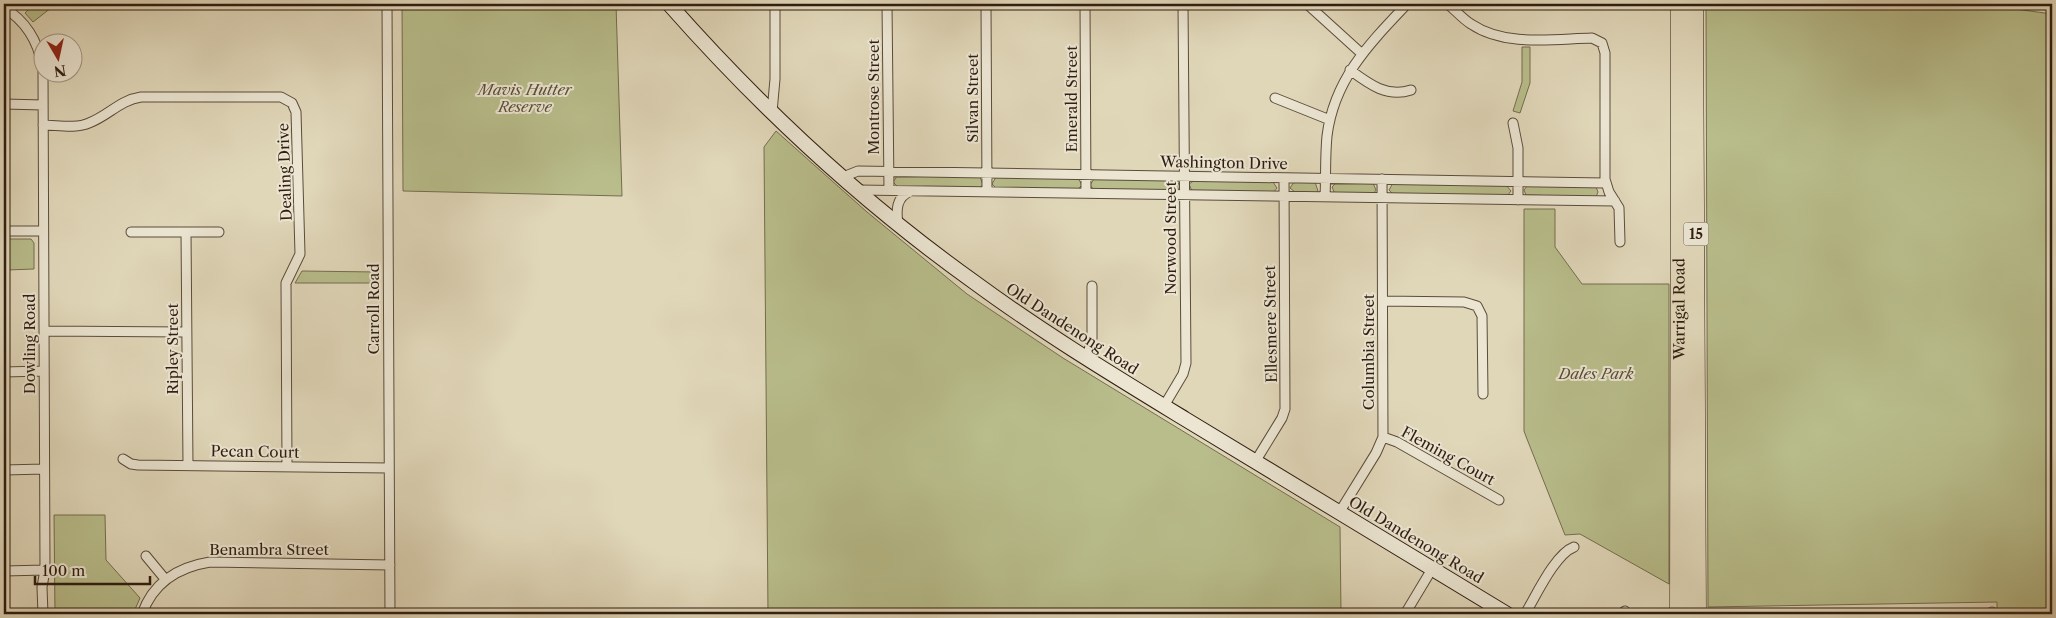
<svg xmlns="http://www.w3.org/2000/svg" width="2056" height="618" font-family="'Libre Caslon Text',serif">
<rect width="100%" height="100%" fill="#e0d7b9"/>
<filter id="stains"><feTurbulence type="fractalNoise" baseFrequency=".004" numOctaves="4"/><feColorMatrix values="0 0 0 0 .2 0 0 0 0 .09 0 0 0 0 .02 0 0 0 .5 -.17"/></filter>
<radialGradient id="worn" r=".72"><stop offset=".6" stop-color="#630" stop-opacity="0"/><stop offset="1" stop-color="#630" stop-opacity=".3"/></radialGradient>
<!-- green -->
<path fill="#b8bd8b" stroke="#746d4e" d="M34 4H56L33 22 25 13Z
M402 4H616L622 196 403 191Z
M1706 4H1978L2052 14V614H1997V602L1708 607Z
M1522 47H1530V83L1520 113 1513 111 1522 82Z
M776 131 867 212 967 294 1063 358 1340 527 1341 614H768L764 147Z
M898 175 980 177 983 185 979 188 898 187 893 182Z
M996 177 1078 178 1082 185 1078 189H997L992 184Z
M1094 179 1177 180 1180 187 1175 191 1094 190 1090 185Z
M1195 180 1273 182 1277 188 1273 193 1192 191 1189 184Z
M1294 182H1315L1318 191 1315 193H1296L1290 188Z
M1336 183H1373L1376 190 1374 193 1335 194 1332 187Z
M1393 183 1506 185 1511 191 1507 196 1394 195 1389 190Z
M1528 185 1596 187 1598 192 1596 197 1526 195 1524 190Z
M1524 209H1555V247L1582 284H1669V584L1580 534 1565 535 1527 439 1524 431Z
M4 239H31L34 243V269L7 270 4 273Z
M302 271 377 272V283H295Z
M54 515H105L106 560 140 598 133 614H55Z"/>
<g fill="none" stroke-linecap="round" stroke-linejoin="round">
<defs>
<path id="street" d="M387 4 390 614
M887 4 889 190
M986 4 987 192
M1085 4 1086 193
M1307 4 1361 53
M1448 4C1456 11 1463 19 1471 24 1505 47 1553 39 1592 38L1602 43 1605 53V179L1609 192 1619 208 1620 242
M4 8C25 20 38 41 42 65
M1350 70C1369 84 1387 98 1411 90
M43 72 45 570 42 587 43 614
M1275 98 1330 120
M4 104 43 105
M772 112 775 79V4
M1513 123 1518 148V200
M43 125C57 125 76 129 89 123 108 116 120 100 141 97H281L292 103 296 112 300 254 286 283 287 466
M843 177 858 171 1605 183
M858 190 1615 201
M1325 197C1326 177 1325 156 1327 136 1334 79 1370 43 1407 4
M898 224C896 210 896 197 911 191
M4 231H43
M131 232H219
M186 232 188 465
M1383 301 1464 302 1477 306 1482 316 1483 394
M44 331 186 332
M1087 358 1092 338V286
M4 372 43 371
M1164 406 1183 374 1186 363 1183 4
M1383 437 1397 442 1499 500
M123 459 131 464 138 465 389 468
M1255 462 1282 418 1285 409 1284 178
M4 470 44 469
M1339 513 1376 453 1383 437 1382 179
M146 556 165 579
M4 571 45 570
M1992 612V614
M142 614C153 583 178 567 210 562L390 565
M1405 614 1432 569
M1525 614C1536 596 1555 554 1574 547
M1621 614 1625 611"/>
<path id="secondary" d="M669 4C760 107 862 202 974 282 1042 332 1113 375 1185 419 1292 484 1400 549 1507 614"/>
<g id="highway">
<path d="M1694 4 1697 614"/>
<path id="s1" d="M1679 614 1680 4"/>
</g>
</defs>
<!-- street casing -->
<use href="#street" stroke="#5b4c3b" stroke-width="11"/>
<!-- secondary casing -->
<use href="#secondary" stroke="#2f1d11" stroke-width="16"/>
<!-- highway casing -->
<use href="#highway" stroke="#2f1d11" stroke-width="19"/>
<!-- street -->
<use href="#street" stroke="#ebe5d2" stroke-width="9"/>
<!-- secondary -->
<use href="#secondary" stroke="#ebe5d2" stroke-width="14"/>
<!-- highway -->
<use href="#highway" stroke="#e0d7b9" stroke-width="18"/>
</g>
<g text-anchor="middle" stroke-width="4" stroke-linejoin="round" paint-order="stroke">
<!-- shield labels -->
<rect fill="#ebe5d2" stroke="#67594b" stroke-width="1" x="1683.5" y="222.5" width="25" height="23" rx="4"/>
<g font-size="14" font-weight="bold" fill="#2f1d11">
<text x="1696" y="239">15</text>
</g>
<!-- park labels -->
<g font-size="15" font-style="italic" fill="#584d36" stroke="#ebe5d2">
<text x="525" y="95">Mavis Hutter<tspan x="525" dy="17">Reserve</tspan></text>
<text x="1596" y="379">Dales Park</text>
</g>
<!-- street labels -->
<g font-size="15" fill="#2f1d11" stroke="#ebe5d2">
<text transform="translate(874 97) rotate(-90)" y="5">Montrose Street</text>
<text transform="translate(973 98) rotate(-90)" y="5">Silvan Street</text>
<text transform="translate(1072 99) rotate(-90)" y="5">Emerald Street</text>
<text transform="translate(1224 163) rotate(1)" y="5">Washington Drive</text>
<text transform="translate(285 172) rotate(-92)" y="5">Dealing Drive</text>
<text transform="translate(1171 238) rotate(-90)" y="5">Norwood Street</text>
<text transform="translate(374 309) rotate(-90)" y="5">Carroll Road</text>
<text dy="5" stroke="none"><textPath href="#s1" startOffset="305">Warrigal Road</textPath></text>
<text transform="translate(1271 324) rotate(-91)" y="5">Ellesmere Street</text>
<text transform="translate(1072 329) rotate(33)" y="5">Old Dandenong Road</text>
<text transform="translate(30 344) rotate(-90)" y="5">Dowling Road</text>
<text transform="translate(173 349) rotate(-90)" y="5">Ripley Street</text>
<text transform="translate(1369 352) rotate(-90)" y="5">Columbia Street</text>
<text transform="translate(255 452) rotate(1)" y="5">Pecan Court</text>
<text transform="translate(1448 456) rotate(29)" y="5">Fleming Court</text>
<text transform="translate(1416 540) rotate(31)" y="5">Old Dandenong Road</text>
<text x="269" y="555">Benambra Street</text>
</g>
</g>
<!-- margin -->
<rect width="2056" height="618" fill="none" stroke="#e0d7b9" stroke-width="20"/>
<rect x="5" y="5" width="2046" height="608" fill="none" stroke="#2f1d11" stroke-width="2.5"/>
<rect x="10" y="10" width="2036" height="598" fill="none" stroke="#2f1d11"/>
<!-- north arrow -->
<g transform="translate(58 58) rotate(171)"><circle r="24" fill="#ebe5d2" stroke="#a09585"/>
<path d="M0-4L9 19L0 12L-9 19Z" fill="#8f2418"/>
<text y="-8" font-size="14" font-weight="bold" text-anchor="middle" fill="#2f1d11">N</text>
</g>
<!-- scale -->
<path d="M35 576v8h115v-8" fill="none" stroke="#2f1d11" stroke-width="2.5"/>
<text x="42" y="576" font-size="15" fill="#2f1d11" stroke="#ebe5d2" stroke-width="4" paint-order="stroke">100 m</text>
<rect width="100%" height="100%" filter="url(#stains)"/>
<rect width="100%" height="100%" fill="url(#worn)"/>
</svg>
